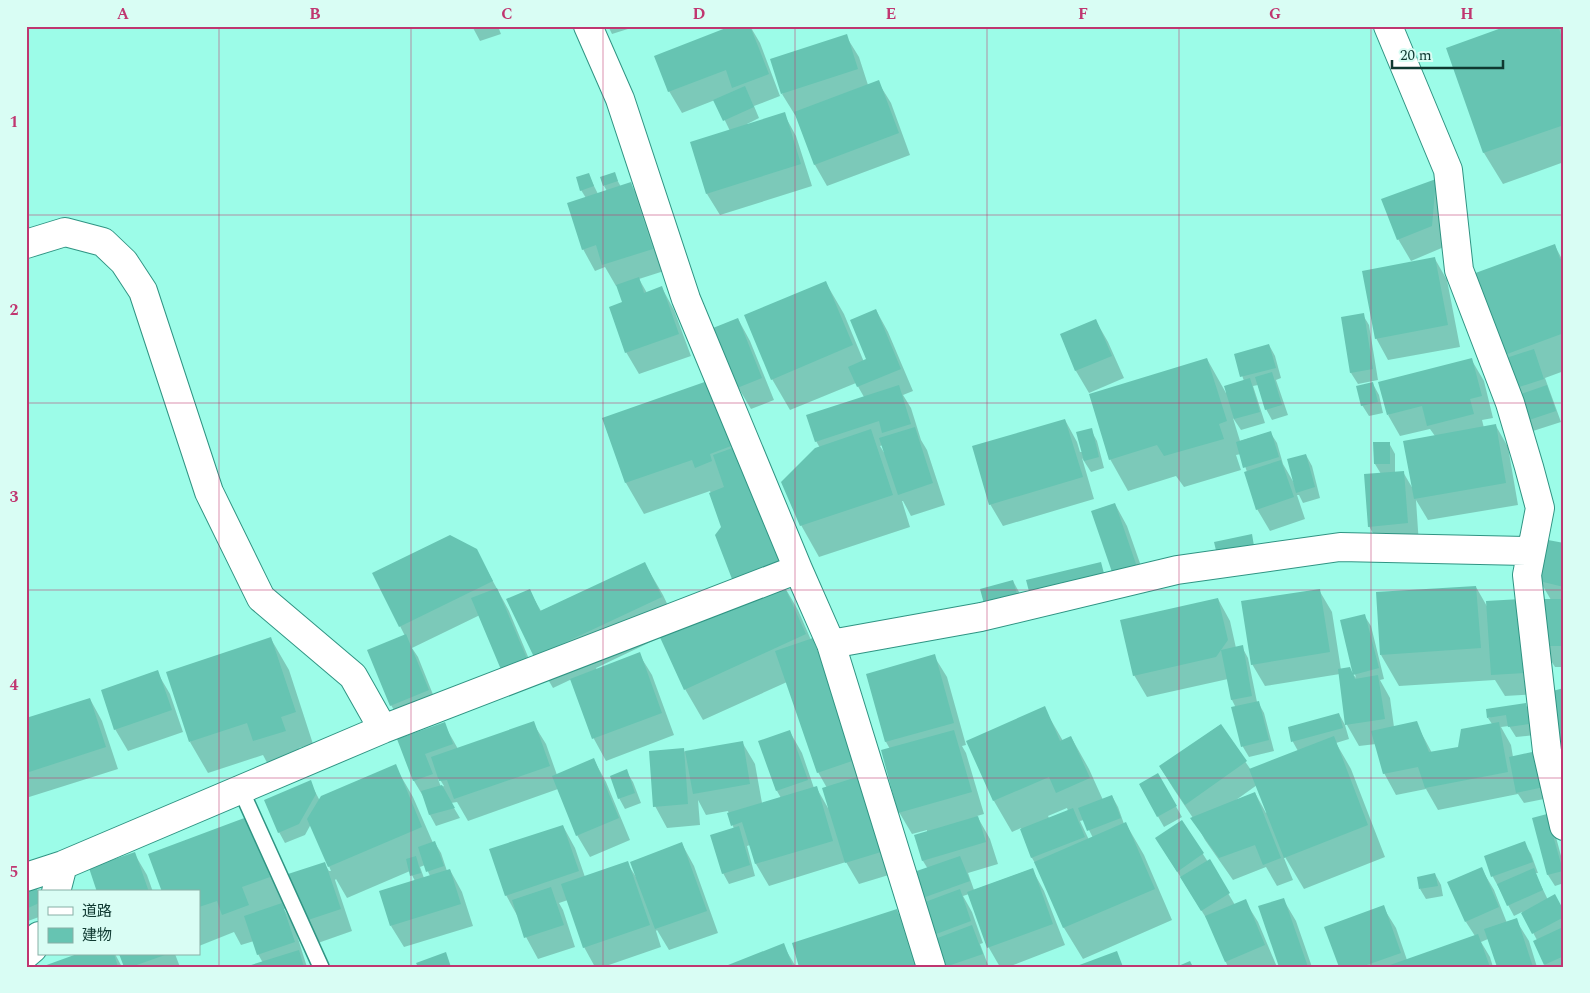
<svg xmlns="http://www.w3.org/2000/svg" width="1590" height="993" font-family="Spectral,'Noto Sans JP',serif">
<rect width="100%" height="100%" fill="#9cfce8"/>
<!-- shadow -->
<path fill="#0003" fill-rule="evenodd" d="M472 26H509L499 29 501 34 480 41Z
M608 26H630L631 28 612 34Z
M750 26 760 43 780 96 754 106 759 118 747 124 748 125 784 114 796 136 812 186 720 215 707 194 692 143 730 131 715 100 682 113 669 91Z
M1511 26H1560L1564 33V162L1503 184 1484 153 1448 49Z
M846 36 859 57 868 85 878 82 891 103 910 155 827 186 815 165 796 115H795L782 94Z
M588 174 598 194 607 191 604 186 614 174 621 187 631 184 643 205 664 271 639 279 647 293 662 288 674 310 691 356 639 374 626 352 624 303 618 286H616L605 267 595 271 583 249 586 198 581 190Z
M1436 180 1444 247 1411 261 1398 239Z
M1555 246 1562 259H1564V371L1545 378 1561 422 1533 431 1527 420 1501 361Z
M1435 259 1447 280 1460 347 1388 360 1376 338Z
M826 283 844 314 864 362 867 360 876 310 888 332 913 391 903 395 911 408 921 440 927 450 945 505 911 516 903 501H902L910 527 819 557 801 525 820 448 816 441 864 397 856 383 790 410 772 379ZM883 445 885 454 880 446Z
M1363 315 1369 325 1378 380 1358 384 1351 373 1343 318Z
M738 319 750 341 774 400 751 409 738 387Z
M1096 321 1108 342 1124 378 1089 393 1076 371 1061 335Z
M1269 345 1275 356 1281 378 1276 380 1288 415 1272 420 1266 409 1258 385 1253 386 1265 423 1241 430 1233 418 1240 441 1270 432 1277 443 1283 464 1294 483 1306 455 1312 466 1320 498 1303 503 1299 495H1297L1305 519 1270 531 1257 509 1247 472 1241 454 1236 455 1241 470 1184 487 1176 476 1128 491 1110 459 1207 359 1226 393 1244 381 1235 355Z
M1471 359 1484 381 1493 418 1482 420 1484 428 1496 426 1508 447 1518 505 1428 520 1416 500 1419 545 1381 548 1369 526 1381 474 1375 464V444L1389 443 1395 454V472H1403L1413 489 1435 436 1430 429 1400 436 1388 415Z
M716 380 777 532 784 586 798 610 811 640 825 661 866 782 860 784 869 800 892 874 859 884 846 862 769 886 756 864 750 845 747 846 755 876 729 884 723 873 734 829 728 811 706 815 698 800 700 825 667 828 655 806 683 749 685 752 742 742 755 764 762 803 781 798 777 791 790 732 802 753 814 788 816 787 828 808 827 788 818 772 787 682 703 720 685 689 661 637 596 668 597 670 639 654 652 675 674 735 606 761 594 739 572 679 553 688 535 657 529 590 541 611 645 564 663 595 677 625 743 596 733 579 723 527 710 491 644 514 626 483 603 419Z
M1373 384 1379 395 1383 413 1369 416 1362 405Z
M1065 420 1077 442 1080 452H1082L1091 430 1097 441 1104 468 1091 472 1082 458 1094 499 1003 526 990 504Z
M1115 504 1127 526 1149 589 1127 596 1114 575Z
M1564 545V667H1555L1542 646 1551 600 1540 581Z
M476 550 509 611 539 683 516 693 503 671 480 615 412 648 418 657 440 712 404 727 391 705 405 636 374 574Z
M1013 581 1019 592 1025 613 987 611Z
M1476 587 1537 694 1505 696 1495 680 1399 686 1381 655Z
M1319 590 1332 612 1341 670 1349 669 1356 678 1341 621 1364 615 1371 626 1384 679 1380 680 1390 698 1394 727 1416 723 1432 753 1459 748 1492 724 1488 718 1525 704 1532 715 1535 735 1516 737 1509 726 1501 727 1511 745 1513 757 1536 753 1549 798 1524 803 1518 794 1438 810 1426 789 1396 795 1384 773 1376 744 1359 746 1347 725 1340 674 1265 686 1252 664Z
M1218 599 1230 621 1236 648 1242 647 1248 658 1257 702H1258L1264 713 1274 751 1249 757 1243 747 1236 708 1232 700 1228 679 1147 697 1134 675Z
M271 639 289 670 313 744 299 748 303 762 272 772 263 755 208 773 190 742Z
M934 656 947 677 966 745 962 746 966 753 984 814 977 816 990 839 998 864 968 873 974 890 1032 869 1044 891 1065 945 1008 967H1000L989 948 969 894 963 896 972 912 983 943 980 944 988 965 982 967H947L918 905 928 869 923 861 927 832V830L912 834 899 812 890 749 886 742 867 675Z
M157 672 170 694 183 732 128 751 115 729Z
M1564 689V749L1558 740Z
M90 699 102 721 118 769 26 798V720Z
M1044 708 1063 741 1071 737 1089 769 1103 800 1112 796 1118 807 1124 824H1126L1144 855 1172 920 1083 959 1064 928 1039 870 1032 858 1021 828 1012 832 994 801 968 742ZM1067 808 1068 811 1049 818 1048 816ZM1084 820 1093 838 1089 840 1080 821Z
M1339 714 1345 725 1349 739 1336 743 1351 769 1385 857 1304 889 1285 857 1284 858 1293 880 1277 886 1266 867 1233 880 1205 840 1193 818 1173 788 1160 767 1220 725 1251 770 1298 751 1293 742 1289 728ZM1257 785 1268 813H1266L1255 793 1236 800Z
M533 723 546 744 557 775 594 760 606 782 630 840 590 857 577 835 558 789 468 821 457 802 451 803 460 818 436 826 430 815 426 801 414 781 399 740 444 724 458 749ZM439 778 444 786 441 787 438 779Z
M395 766 413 797 433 843H435L441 853 447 871 450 870 462 892 473 926 404 947 391 926 415 881 410 871 347 898 336 879 335 880 352 931 318 943 306 921 324 863 329 871H331L311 824 305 835 285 843 279 832 310 782 320 801ZM425 865 430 876 424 878 420 867Z
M626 771 633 782 641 803 625 809 619 798Z
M1158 775 1182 817 1164 827 1140 785Z
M1533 818 1553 826 1564 867V883L1555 886 1548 875Z
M247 819 287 908 284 909 294 926 307 967H251L263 963 258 954 254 941 241 945 234 932 199 946V892Z
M1182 821 1208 862 1209 861 1235 905 1245 901 1258 922 1277 967H1228L1208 921 1163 849Z
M563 826 575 848 585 877 627 863 636 877 682 844 694 866 718 933 669 950 657 930 656 931 661 947 603 967H595L584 947 568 900 559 903 563 910 575 947 538 959 526 937 518 917 506 895Z
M1524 843 1531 854 1538 873H1535L1548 900 1564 912V931L1562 932 1564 936V967H1546L1535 942 1537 940 1522 912 1514 916 1493 877 1485 857Z
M134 853 147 875 153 892H99Z
M1481 868 1494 890 1507 923 1516 920 1529 941 1537 967H1498L1488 939 1481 942 1490 957 1493 967H1340L1383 907 1396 928 1407 960 1475 936 1466 922Z
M1435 874 1441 885 1443 896 1426 899 1420 889Z
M26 893 39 894V917L28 921 26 918Z
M1283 899 1296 921 1312 967H1281Z
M897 911 915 942 923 967H801Z
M783 945 796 967H726Z
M80 954H115L122 967H44Z
M121 954H175L180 967H125Z"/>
<!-- building -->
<path fill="#66c4b2" d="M731 26H750L769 74 732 88 726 70 668 92 654 56Z
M1507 26H1558L1564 43V125L1483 153 1446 48Z
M847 34 858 69 781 94 770 59Z
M879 80 899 133 814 165 794 112Z
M745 86 754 107 723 121 713 100Z
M785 112 801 164 706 194 690 142Z
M615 172 618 181 603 186 600 177Z
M589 173 594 186 580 191 576 177Z
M1436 179 1432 226 1397 240 1381 199Z
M631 182 653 249 602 265 596 245 582 250 567 203Z
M1555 244 1560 259 1564 257V333L1499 357 1470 275Z
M1435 257 1448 325 1375 339 1362 271Z
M639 277 644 293 662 286 679 334 625 353 609 307 622 302 616 285Z
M826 281 853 345 771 380 744 315Z
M876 309 901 369 857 387 848 367 866 359 850 320Z
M1364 313 1373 369 1350 373 1341 317Z
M738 318 762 378 737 388 713 328Z
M1096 319 1112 356 1075 371 1060 334Z
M1269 344 1276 368 1240 377 1234 354Z
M1534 349 1544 379 1510 390 1500 360Z
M1207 358 1227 421 1219 424 1224 439 1164 456 1157 445 1109 460 1089 394Z
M1472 358 1482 396 1470 399 1474 414 1427 426 1422 406 1387 415 1378 382Z
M1272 372 1282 405 1265 410 1255 377Z
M716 378 739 443 710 454 712 461 695 468 692 460 625 483 602 418Z
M1250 378 1260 412 1234 419 1224 386Z
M1373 382 1378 402 1361 406 1356 386Z
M899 385 911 424 882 433 879 421 815 442 806 415Z
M1547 385 1556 411 1526 421 1518 395Z
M1065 419 1083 477 989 505 972 446Z
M1496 424 1506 483 1414 499 1403 441Z
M915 427 933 483 898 495 879 438Z
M1092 428 1099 457 1084 461 1076 432Z
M871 429 893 495 800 526 781 482 815 448Z
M1271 431 1279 457 1243 468 1236 442Z
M1373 442H1390V464H1374Z
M738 446 785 559 732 579 715 535 721 527 709 493 724 487 713 455Z
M1306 454 1315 487 1296 493 1287 459Z
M1281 460 1294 497 1256 510 1244 472Z
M1404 471 1408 523 1368 527 1364 474Z
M1115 503 1137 567 1113 575 1091 511Z
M1252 534 1255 552 1218 559 1214 542Z
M450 535 477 549 493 581 399 627 372 573Z
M1548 540 1564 543V587L1539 581Z
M645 562 662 597 534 657 506 599 530 589 540 611Z
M1101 562 1106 581 1031 599 1026 580Z
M780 577 806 634 684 690 658 633Z
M1013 580 1019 602 986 611 980 589Z
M1476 586 1481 648 1380 655 1376 592Z
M497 588 528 661 502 672 471 598Z
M1320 589 1330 652 1251 665 1241 601Z
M1218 598 1228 640 1216 657 1133 676 1120 620Z
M1521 599 1525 673 1491 675 1486 601Z
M1541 599H1564V646H1541Z
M1365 614 1379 668 1353 675 1340 620Z
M406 634 429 690 390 706 367 650Z
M271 637 296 712 281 717 286 731 253 741 247 723 189 742 166 672Z
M813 638 855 760 817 773 775 651Z
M1243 645 1252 696 1231 700 1221 650Z
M640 652 662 713 592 739 570 679Z
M935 654 954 723 885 742 866 674Z
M1350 667 1355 679 1378 675 1385 719 1345 725 1338 669Z
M158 670 172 710 114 730 101 690Z
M1564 688V739L1557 740 1545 693Z
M90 698 106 747 26 773V718Z
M1259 701 1269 740 1241 747 1231 707Z
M1526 703 1529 724 1508 727 1506 715 1487 718 1486 709Z
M1045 706 1060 741 1071 736 1090 778 1056 793 1049 777 993 801 966 741Z
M1339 713 1343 728 1291 742 1288 727Z
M534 721 550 766 454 799 447 780 439 781 431 757Z
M1417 721 1429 752 1458 747 1461 729 1499 722 1508 772 1425 788 1418 767 1383 774 1371 731Z
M445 722 453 744 425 754 433 774 413 781 397 739Z
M1221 724 1247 761 1185 805 1159 766Z
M790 730 808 780 776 791 758 741Z
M954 730 972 792 898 813 881 750Z
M1334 736 1368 825 1284 858 1249 769Z
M743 741 750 784 693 794 685 751Z
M684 748 688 804 653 807 649 751Z
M1537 751 1544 787 1516 793 1509 757Z
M594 758 619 818 576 836 552 776Z
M396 764 422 827 328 867 307 819 321 796Z
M627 769 635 793 618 799 610 776Z
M1158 773 1177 806 1157 817 1139 784Z
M857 777 881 852 845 863 822 788Z
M311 780 316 794 299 824 278 833 264 800Z
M442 785 455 808 429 815 421 791Z
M817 786 833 841 755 864 742 822 731 826 727 813Z
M1255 792 1281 858 1263 865 1255 845 1219 858 1190 818Z
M1112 795 1121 818 1087 831 1078 808Z
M1073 808 1085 837 1031 858 1020 829Z
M1547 814 1563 871 1547 875 1532 818Z
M978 816 986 842 922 861 914 835Z
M247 817 270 877 242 887 249 905 222 915 217 901 199 907V892H162L148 854Z
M1182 820 1204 853 1177 872 1155 838Z
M1126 822 1155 889 1063 928 1034 862Z
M563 825 579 871 505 896 489 849Z
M739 826 750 865 722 874 710 835Z
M435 841 444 866 426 872 418 847Z
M1525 841 1533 862 1491 877 1484 856Z
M682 842 707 911 655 929 630 862Z
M135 852 149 892H97L89 868Z
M416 856 421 873 410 876 406 859Z
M960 856 970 881 917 900 908 874Z
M1210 859 1230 893 1201 911 1180 877Z
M628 861 650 925 583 948 561 884Z
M325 862 341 909 305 921 288 874Z
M1482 867 1499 907 1465 922 1447 882Z
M1033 868 1053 924 987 948 967 892Z
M1534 868 1543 890 1507 906 1497 884Z
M450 869 461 904 390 926 379 891Z
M1435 873 1438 886 1419 889 1417 877Z
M36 887 39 893V903L26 909V891Z
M551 887 564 925 524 938 512 900Z
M960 889 971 921 928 937 917 905Z
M1555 894 1564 911V917L1532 934 1521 913Z
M1284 898 1308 967H1279L1258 906Z
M1246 899 1265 945 1225 962 1205 916Z
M282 903 295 942 257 955 244 916Z
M1384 905 1401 953 1361 967H1339L1324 927Z
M897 909 915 967H799L792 943Z
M1517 918 1533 967H1497L1484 929Z
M972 925 983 954 945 967 935 939Z
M1561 928 1564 935V956L1544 965 1533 941Z
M1478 934 1490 967H1391L1390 965Z
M784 943 793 967H723Z
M299 950 304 967H248V966Z
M1117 951 1123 967H1074Z
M446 952 451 967H418L416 963Z
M77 954H114L118 967H41Z
M119 954H165V955L131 967H124Z
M1190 961 1193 967H1176Z"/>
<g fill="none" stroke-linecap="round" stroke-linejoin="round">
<defs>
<path id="lane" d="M241 790 321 967"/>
<path id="street" d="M588 26 620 99 686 299 798 569 831 644 931 967
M1388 26 1448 170 1459 270 1510 403 1529 467 1540 508 1527 575 1547 751 1564 826
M26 244 65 232 103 242 124 262 143 291 209 492 261 598 353 676 383 729
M831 644 981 617 1177 570 1340 547 1531 551
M26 877 63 865 383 729 798 569
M56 892 63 865
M26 954 33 948 39 936"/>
</defs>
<!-- lane casing -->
<use href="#lane" stroke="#2f9483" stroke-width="18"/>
<!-- street casing -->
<use href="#street" stroke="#2f9483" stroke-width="30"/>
<!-- lane -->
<use href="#lane" stroke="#fff" stroke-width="15"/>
<!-- street -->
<use href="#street" stroke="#fff" stroke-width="28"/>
</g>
<!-- grid -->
<path fill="none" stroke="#c03670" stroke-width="1" stroke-opacity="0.55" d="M219 26V967M411 26V967M603 26V967M795 26V967M987 26V967M1179 26V967M1371 26V967M26 215H1564M26 403H1564M26 590H1564M26 778H1564"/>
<!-- border -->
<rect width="1590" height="993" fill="none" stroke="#d9fdf4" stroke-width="55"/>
<!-- legend -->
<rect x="38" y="890" width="162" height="65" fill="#d9fdf4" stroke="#88afa6"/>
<rect x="48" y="907" width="25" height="8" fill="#ffffff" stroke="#88afa6"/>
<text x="82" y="916" font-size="15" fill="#0f3931">道路</text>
<rect x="48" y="928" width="25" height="15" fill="#66c4b2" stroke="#88afa6"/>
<text x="82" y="940" font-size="15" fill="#0f3931">建物</text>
<!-- scale -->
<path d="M1392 60v8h111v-8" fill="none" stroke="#0f3931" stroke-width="2.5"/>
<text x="1400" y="60" font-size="15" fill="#0f3931" stroke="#d9fdf4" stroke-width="4" paint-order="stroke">20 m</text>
<rect x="28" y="28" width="1534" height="938" fill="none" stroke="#c03670" stroke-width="2"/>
<g font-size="16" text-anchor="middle" font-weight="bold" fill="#c03670">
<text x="123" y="19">A</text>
<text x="315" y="19">B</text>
<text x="507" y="19">C</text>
<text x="699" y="19">D</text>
<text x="891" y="19">E</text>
<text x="1083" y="19">F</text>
<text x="1275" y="19">G</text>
<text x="1467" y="19">H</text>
<text x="14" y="127">1</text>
<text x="14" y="315">2</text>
<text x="14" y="502">3</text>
<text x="14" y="690">4</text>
<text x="14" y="877">5</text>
</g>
</svg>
